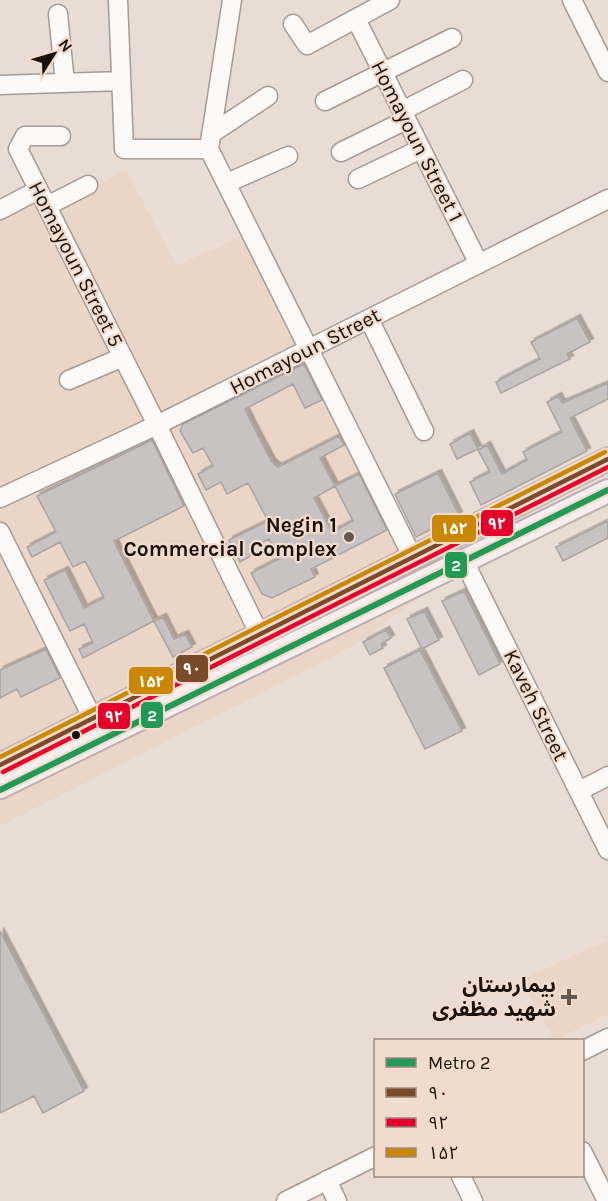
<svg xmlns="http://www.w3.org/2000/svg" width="608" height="1201" font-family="Karla,'Noto Sans Arabic',sans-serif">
<defs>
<filter id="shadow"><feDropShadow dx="3.5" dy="-3.5" stdDeviation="0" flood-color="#0004"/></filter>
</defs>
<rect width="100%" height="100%" fill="#e9dcd4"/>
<!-- built -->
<path fill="#ebd5c6" d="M126 170 177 266 260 227 427 591 353 646 0 826V198L39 178 54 207Z
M608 940V1014L554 1040 521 980Z"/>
<!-- building -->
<path fill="#c8c2c2" stroke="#aaa3a3" stroke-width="1.5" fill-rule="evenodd" filter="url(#shadow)" d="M577 318 590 342 567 354 570 359 501 393 496 382 540 359 531 342Z
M304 364 322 400 305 408 293 384 245 409 252 424 272 462 278 467 339 436 344 445 320 458 335 486 359 474 387 530 311 569 315 577 272 598 262 594 251 573 279 559 269 539 249 549 252 555 240 562 229 540 268 521 248 483 227 494 221 482 206 490 198 474 213 466 203 448 193 453 180 431 183 424ZM335 486 353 521 332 532 314 498Z
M608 383V399L570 418 587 451 481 505 470 482 490 472 478 450 487 445 502 474 527 460 523 452 562 432 547 402 558 396 562 403Z
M470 433 478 449 457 459 450 444Z
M152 440 184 506 114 541 154 621 83 658 79 649 93 643 84 624 70 631 44 580 65 570 84 608 104 598 85 561 73 567 60 542 32 557 27 547 56 532 37 496Z
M438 473 459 515 416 537 395 494Z
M608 521V538L563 561 556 547Z
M464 591 500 664 479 675 442 601Z
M424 611 439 640 422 649 407 619Z
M163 617 174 639 185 634 192 647 173 657 154 621Z
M386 630 391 638 381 644 383 648 370 655 363 642Z
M46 649 60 678 21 697 17 689 0 698V670Z
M420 650 462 731 425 749 384 668Z
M0 931 84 1091 43 1113 34 1096 0 1113Z"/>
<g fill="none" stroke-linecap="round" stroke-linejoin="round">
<defs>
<path id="minor" d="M118 0 124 149H209
M572 0 608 72
M58 14 65 83
M356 19 479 264
M293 24 307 45 390 0
M0 85 121 81
M325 101 452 38
M402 111 463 80
M211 134 268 96
M61 136H25L18 149 157 425 260 635
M209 149 413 558
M209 149 232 0
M341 152 406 120
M358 179 421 149
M227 183 288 156
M47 206 88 185
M0 210 38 190
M369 319 424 431
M69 380 123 357
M0 498 157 425 608 199
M0 532 93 719
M464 561 608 850
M579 791 608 776
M582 1051 608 1038
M582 1151 607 1201
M461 1176 473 1201
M327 1180 337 1201
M286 1201 376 1156"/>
<path id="major" d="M0 765 608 459
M0 787 608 491"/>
</defs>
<!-- minor casing -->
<use href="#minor" stroke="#a59b95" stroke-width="21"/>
<!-- major casing -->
<use href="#major" stroke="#beafad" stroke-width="26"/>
<!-- minor -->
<use href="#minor" stroke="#fcfaf9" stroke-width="18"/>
<!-- major -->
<use href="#major" stroke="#f6efee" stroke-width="22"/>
<defs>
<path id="bus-1" d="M0 765 608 459"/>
<path id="bus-2" d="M3 772 608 467"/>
<path id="bus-3" d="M0 757 605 452"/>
</defs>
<!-- bus-1 casing -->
<use href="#bus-1" stroke="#f1dbcc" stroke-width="9"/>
<!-- bus-2 casing -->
<use href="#bus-2" stroke="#f1dbcc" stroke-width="9"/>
<!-- bus-3 casing -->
<use href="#bus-3" stroke="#f1dbcc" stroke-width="9"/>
<!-- bus-1 -->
<use href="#bus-1" stroke="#7a4b2a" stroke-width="4.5"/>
<!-- bus-2 -->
<use href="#bus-2" stroke="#e4002b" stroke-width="4.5"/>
<!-- bus-3 -->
<use href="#bus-3" stroke="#ca8802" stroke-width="4.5"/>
<defs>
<path id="metro-1" d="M0 790 608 490"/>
</defs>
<!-- metro-1 casing -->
<use href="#metro-1" stroke="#f1dbcc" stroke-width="10"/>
<!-- metro-1 -->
<use href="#metro-1" stroke="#229954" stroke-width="6"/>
</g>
<!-- markers -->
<g fill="#615852" stroke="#f1dbcc" stroke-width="2">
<circle cx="349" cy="537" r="6"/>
<path d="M566 988h6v6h6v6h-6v6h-6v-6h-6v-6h6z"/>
</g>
<circle fill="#18110c" stroke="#f1dbcc" stroke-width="2" cx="76" cy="735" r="5"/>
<g text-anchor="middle" stroke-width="4.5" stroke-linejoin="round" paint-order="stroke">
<!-- street labels -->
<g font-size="21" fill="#18110c" stroke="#f1dbcc">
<text transform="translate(417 141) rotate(63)" y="7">Homayoun Street 1</text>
<text transform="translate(76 264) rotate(63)" y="7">Homayoun Street 5</text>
<text transform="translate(305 351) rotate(-27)" y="7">Homayoun Street</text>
<text transform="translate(536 705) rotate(64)" y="7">Kaveh Street</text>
</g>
<!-- poi labels -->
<g font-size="21" font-weight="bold" fill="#18110c" stroke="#f1dbcc" text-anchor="end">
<text x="337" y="532">Negin 1<tspan x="337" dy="24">Commercial Complex</tspan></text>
<text x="556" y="992">بیمارستان<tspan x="556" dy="24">شهید مظفری</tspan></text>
</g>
</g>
<g stroke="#f1dbcc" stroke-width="2">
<rect x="480" y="509" width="34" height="28" rx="6" fill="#e4002b"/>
<rect x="431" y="514" width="46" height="29" rx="6" fill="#ca8802"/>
<rect x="444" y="551" width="24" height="28" rx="6" fill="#229954"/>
<rect x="175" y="654" width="34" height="29" rx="6" fill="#7a4b2a"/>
<rect x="128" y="666" width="46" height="29" rx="6" fill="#ca8802"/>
<rect x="140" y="701" width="24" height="28" rx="6" fill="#229954"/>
<rect x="97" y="702" width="34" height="28" rx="6" fill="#e4002b"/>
</g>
<g font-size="16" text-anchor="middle" font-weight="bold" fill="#fff">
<text x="497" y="529">۹۲</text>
<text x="454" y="534">۱۵۲</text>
<text x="456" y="571">2</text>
<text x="192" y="674">۹۰</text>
<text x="151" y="687">۱۵۲</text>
<text x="152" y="721">2</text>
<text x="114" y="722">۹۲</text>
</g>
<!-- legend -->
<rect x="374" y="1039" width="210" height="138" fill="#f1dbcc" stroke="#9a8a7f" stroke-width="1.5"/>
<rect x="386" y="1058" width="30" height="9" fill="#229954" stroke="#9a8a7f" stroke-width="1.5"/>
<text x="428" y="1069" font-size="18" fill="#18110c">Metro 2</text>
<rect x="386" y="1088" width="30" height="9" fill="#7a4b2a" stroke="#9a8a7f" stroke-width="1.5"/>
<text x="428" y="1099" font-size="18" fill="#18110c">۹۰</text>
<rect x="386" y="1118" width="30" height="9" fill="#e4002b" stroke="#9a8a7f" stroke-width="1.5"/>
<text x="428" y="1129" font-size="18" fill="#18110c">۹۲</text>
<rect x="386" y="1148" width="30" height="9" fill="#ca8802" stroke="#9a8a7f" stroke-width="1.5"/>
<text x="428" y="1159" font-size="18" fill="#18110c">۱۵۲</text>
<!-- north arrow -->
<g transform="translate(54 54) rotate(53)" stroke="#f1dbcc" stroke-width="4.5" paint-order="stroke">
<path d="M0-4.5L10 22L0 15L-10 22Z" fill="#18110c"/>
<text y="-9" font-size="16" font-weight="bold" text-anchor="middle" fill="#18110c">N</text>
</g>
</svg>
